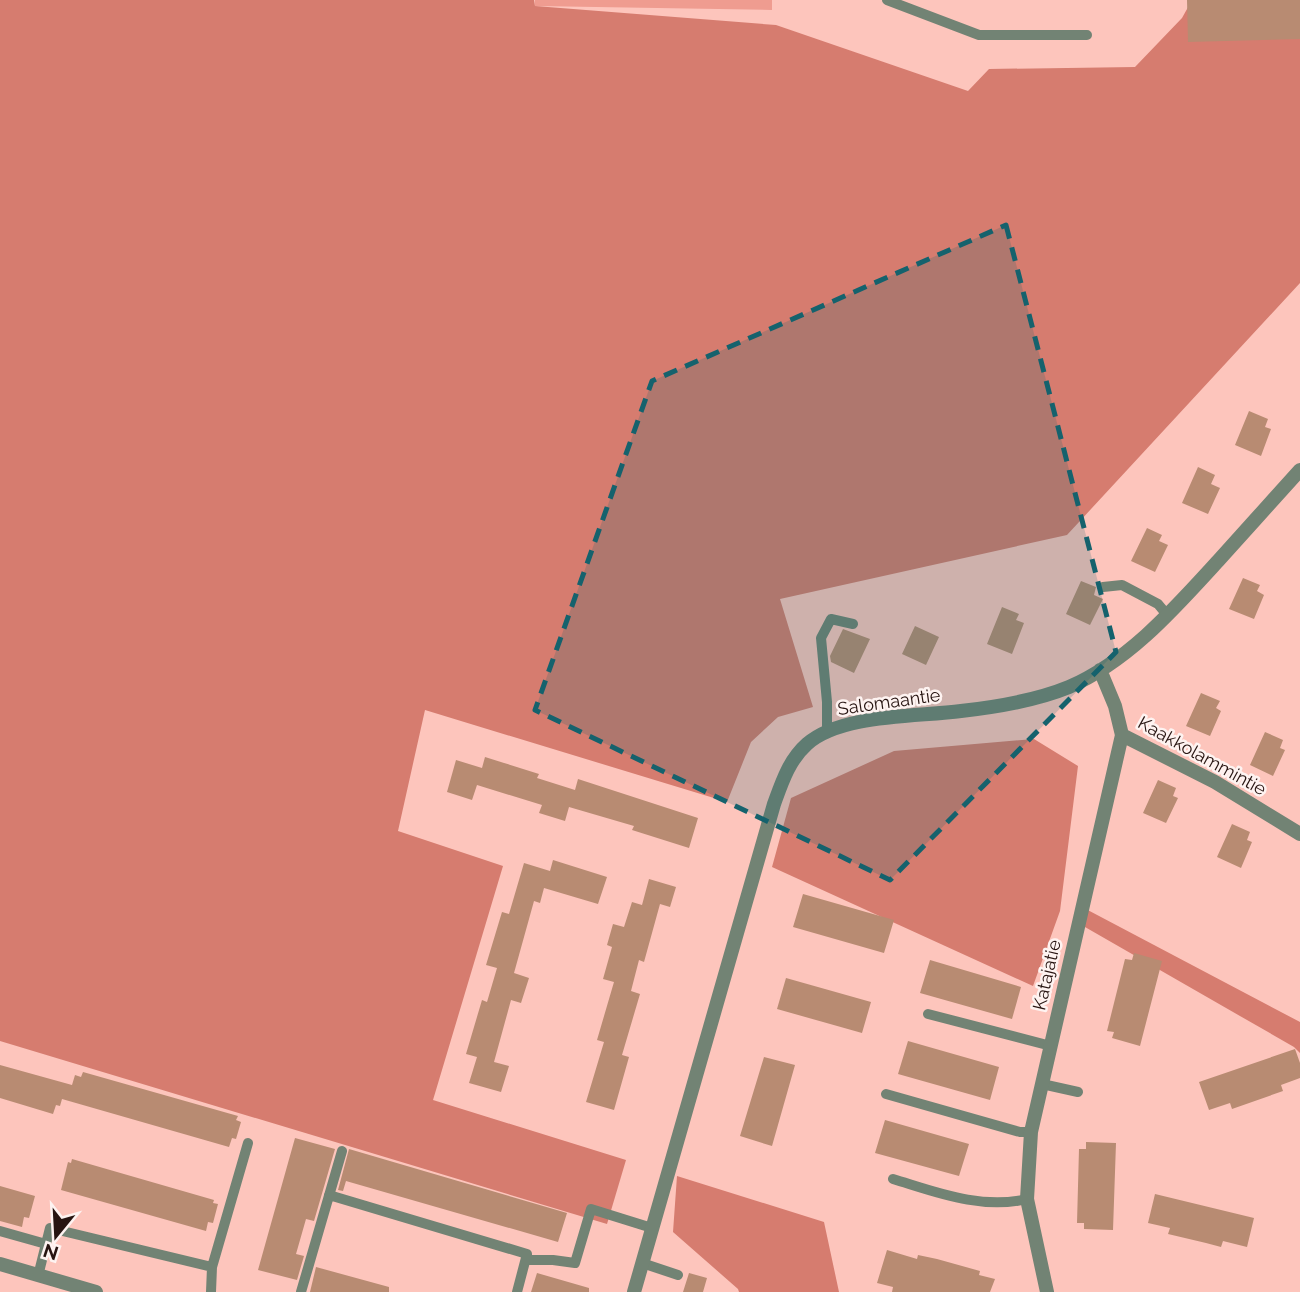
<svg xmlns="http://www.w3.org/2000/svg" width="1300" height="1292" font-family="Raleway,sans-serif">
<rect width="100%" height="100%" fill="#fdc5bc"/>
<!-- green -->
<path fill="#ef9c90" d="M535 0H772V10L535 6Z"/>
<!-- forest -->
<path fill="#d67c6f" d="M0 0H534L535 6 776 25 968 91 989 69 1135 67 1182 18 1192 0H1300V283L1067 535 780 599 813 707 778 717 751 742 727 802 425 710 398 831 503 866 433 1100 626 1160 607 1224 0 1041Z
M1034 739 1078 766 1060 911 1033 986 772 867 791 798 894 751Z
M1082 907 1300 1022V1053L1294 1047 1078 923Z
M677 1176 824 1222 839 1292H739L738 1289 673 1232Z"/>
<!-- building -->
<path fill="#b88b72" d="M1187 0H1300V39L1188 42Z
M1249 411 1268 419 1265 427 1271 429 1261 456 1235 445Z
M1198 467 1215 475 1211 484 1220 488 1208 514 1182 503Z
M1147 528 1162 535 1159 541 1168 545 1155 572 1131 561Z
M1243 578 1260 585 1257 591 1264 595 1254 619 1229 609Z
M1081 581 1096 587 1094 595 1103 599 1090 625 1066 614Z
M1002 607 1019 614 1016 620 1024 623 1012 654 987 644Z
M915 626 939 637 926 665 902 654Z
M843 629 870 639 854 673 831 662 830 656Z
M1201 693 1220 701 1216 708 1221 711 1210 736 1186 726Z
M1265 732 1283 740 1280 748 1285 750 1273 776 1250 765Z
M485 757 539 774 537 778 575 790 578 779 698 818 689 848 632 830 634 826 569 807 565 821 539 813 542 805 477 785 472 800 447 792 456 760 482 768Z
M1158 780 1176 788 1173 796 1178 798 1166 823 1143 813Z
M1232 824 1250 832 1247 840 1252 842 1241 868 1217 857Z
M553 860 607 877 598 904 544 888 540 903 534 901 514 973 529 978 521 1003 511 1000 494 1062 509 1066 501 1092 469 1083 477 1057 466 1054 482 1000 487 1002 497 968 486 965 502 912 509 914 524 863 550 871Z
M649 879 676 887 670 907 660 904 644 962 639 960 631 991 640 994 622 1055 629 1057 614 1110 586 1102 604 1042 597 1040 614 982 603 979 612 947 607 945 613 924 624 927 632 902 642 905Z
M803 894 894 920 884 953 793 927Z
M1134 953 1162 961 1140 1046 1112 1038 1114 1032 1107 1031 1125 959 1132 960Z
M930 960 1021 987 1012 1019 920 993Z
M786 978 871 1002 862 1033 777 1009Z
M908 1041 999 1067 990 1100 898 1074Z
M1295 1049 1300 1063V1078L1281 1085 1283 1091 1232 1109 1230 1103 1209 1110 1199 1082Z
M764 1057 795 1065 772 1146 740 1136Z
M0 1065 72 1085 75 1075 81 1077 83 1072 238 1116 236 1120 241 1122 236 1139 232 1138 229 1147 62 1099 60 1106 56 1105 53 1114 0 1098Z
M885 1120 969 1144 959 1176 875 1153Z
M295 1138 335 1149 314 1221 306 1219 296 1254 304 1256 297 1280 258 1270Z
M1086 1142 1116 1143 1113 1230 1084 1229V1223H1077L1079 1149H1086Z
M349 1149 567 1213 558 1242 346 1181 343 1191 338 1190Z
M72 1159 214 1200 213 1203 218 1204 213 1223 208 1222 206 1231 61 1190 68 1162 71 1163Z
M0 1186 35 1196 29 1218 24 1217 22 1227 0 1221Z
M1155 1194 1254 1218 1247 1247 1223 1241 1221 1247 1206 1243 1168 1234 1170 1228 1148 1223Z
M887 1250 917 1259 918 1255 937 1259 980 1271 979 1275 995 1279 990 1292H892L893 1287 877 1283Z
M316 1267 389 1287V1292H310Z
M537 1273 589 1288V1292H531Z
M689 1273 707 1278 703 1292H683Z"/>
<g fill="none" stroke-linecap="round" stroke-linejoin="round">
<!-- service -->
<path stroke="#728374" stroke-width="10" d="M887 0 979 35H1087
M1103 587 1122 585 1158 604 1168 616
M827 731V702L821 638 831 619 853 624
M928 1014 1051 1046
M1042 1084 1078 1092
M886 1094 1020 1132H1031
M893 1179C936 1192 981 1210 1027 1199
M329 1195 527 1254 517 1292
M0 1231 46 1244
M526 1260H553L575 1263 591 1209 652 1228
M642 1263 678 1275
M38 1276 50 1228 212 1267
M211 1292 212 1267 248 1143
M301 1292 342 1151"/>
<!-- minor -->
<path stroke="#728374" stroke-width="14" d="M1122 735 1215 782 1300 834
M634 1292 774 804C782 782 789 760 807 744 841 714 916 717 961 711 997 707 1035 701 1069 687 1129 661 1175 608 1218 561 1245 531 1273 500 1300 470
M1047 1292 1027 1199 1031 1132 1122 735 1115 706 1100 670"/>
<!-- tertiary -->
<path stroke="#728374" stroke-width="14" d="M0 1264 96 1292"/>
</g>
<!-- marked area -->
<path fill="#15626d" fill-opacity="0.2" stroke="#15626d" stroke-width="5" stroke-dasharray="14 9" stroke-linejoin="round" d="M1006 225 1116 652 890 880 535 710 652 381Z"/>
<g text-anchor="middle" stroke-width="5" stroke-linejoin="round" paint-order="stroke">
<!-- street labels -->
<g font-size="18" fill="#271411" stroke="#fef3f1">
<text transform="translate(889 702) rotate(-8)" y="6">Salomaantie</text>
<text transform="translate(1202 756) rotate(29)" y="6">Kaakkolammintie</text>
<text transform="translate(1047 975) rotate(-77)" y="6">Katajatie</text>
</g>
</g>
<!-- north arrow -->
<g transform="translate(56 1236) rotate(198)" stroke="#fef3f1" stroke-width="5" paint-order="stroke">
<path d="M0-5L12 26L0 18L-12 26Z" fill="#271411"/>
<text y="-10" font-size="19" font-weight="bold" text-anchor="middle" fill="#271411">N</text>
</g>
</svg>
